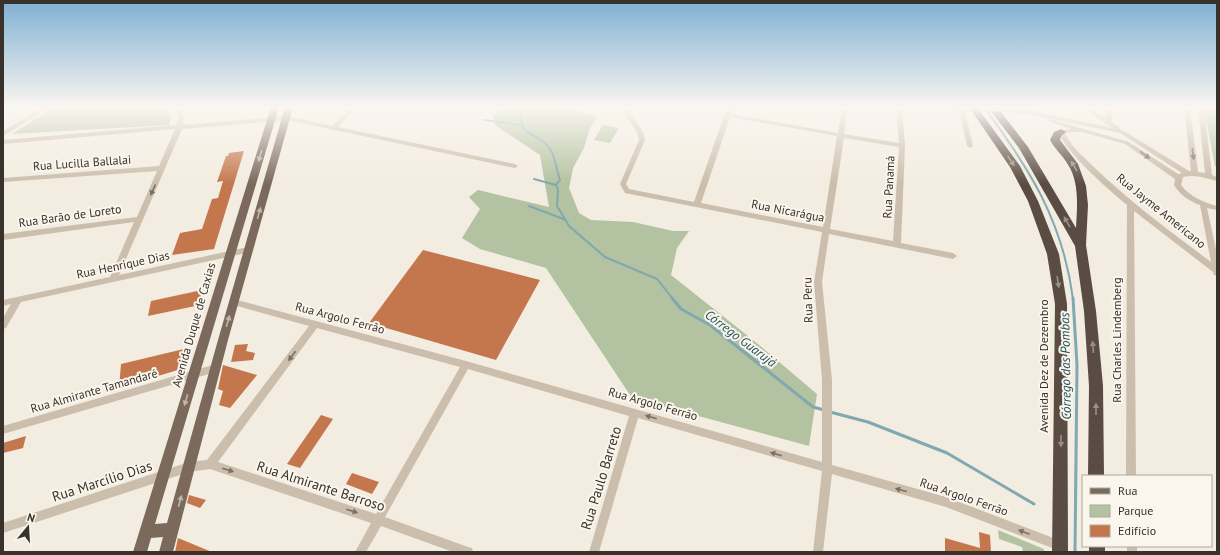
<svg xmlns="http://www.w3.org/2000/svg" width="1220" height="555" font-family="'PT Sans',sans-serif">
<rect width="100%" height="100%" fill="#f3ece0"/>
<!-- green -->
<path fill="#b3c2a0" d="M55 107H163L167 108 171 117 169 125 12 134Z
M506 107H565L598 117 590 128 584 148 573 168 569 188 579 213 591 220 633 222 673 231H689L677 248 671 275 753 340 817 394 809 446 632 398 546 268 480 249 462 238 480 209 469 197 478 190 549 207 540 155 495 125 493 115Z
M1204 108 1217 112V167L1215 166Z
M603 125 619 128 610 143 594 140Z
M998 530 1044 549V552H1023L1022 547 999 539Z"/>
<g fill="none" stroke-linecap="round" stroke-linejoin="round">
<!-- stream-far1 -->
<path stroke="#7fa8b0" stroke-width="2" d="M984 107C1029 168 1063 221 1073 299
M521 115C521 139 538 132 549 148 556 156 556 170 560 180L556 185 558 190 557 206 569 226 605 257 657 279 673 299
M484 120 520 125
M534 179 556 185
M529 206 566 220"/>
<!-- stream -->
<path stroke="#7fa8b0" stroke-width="3" d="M672 298 681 309 710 325 813 407 824 410
M1073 298 1077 365 1075 552
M830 412 868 422 947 453 1034 504"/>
</g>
<!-- building -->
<path fill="#c4774d" d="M244 151 214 249 172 255 180 233 202 229 212 199 218 198 223 181 217 182 226 156H228L229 153Z
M423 250 540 280 496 360 369 323Z
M202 290 200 305 148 316 151 301Z
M248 344 246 351 255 353 253 360 231 362 235 345Z
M188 348 184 365 181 369 119 388 121 364Z
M223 365 257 375 230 408 219 405 223 391 218 389Z
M321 415 333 419 300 468 287 464Z
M26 436 23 448 3 453V443Z
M352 473 379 482 372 494 346 484Z
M189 495 206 500 200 508 187 503Z
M979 532 990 535 991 552H945V538L980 548Z
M178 538 212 552H175Z"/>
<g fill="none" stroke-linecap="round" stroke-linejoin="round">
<!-- minor -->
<path fill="#cbbeac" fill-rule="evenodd" d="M43 107H50L3 136V131Z
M174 107H180L184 116 183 125 287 116 332 126 352 107H358L338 127 515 164 518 166 515 168 287 120 182 129 119 275 248 247 251 248 252 250 251 252 21 302 6 328 3 329V318L11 304 3 306V300L110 277 134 222 3 240V234L137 217 157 171 3 182V178L159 166 175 129 3 144V140L176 125 178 116Z
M620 107H626L643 132 645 140 626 184 629 189 694 202 727 107H733L731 114 838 133 842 107H848L844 134 899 143 896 107H902L905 146 901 243 953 253 957 256 953 259 829 234 822 282 832 380V465L946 497 1064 542 1065 546 1064 550 1060 551 946 507 832 474 823 552H813L822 471 638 418 599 552H589L629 416 468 369 385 517 468 547 472 548 473 552H453L381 526 366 552H355L371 523 210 469 189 472 3 533V523L189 462 207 460 309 326 230 304 229 302 230 300 233 299 466 361 822 462V380L814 282 822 232 625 193 620 184 639 140 637 132ZM730 117 837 136 823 227 701 203ZM844 138 899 147 893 241 830 229ZM317 328 460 367 376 514 218 462Z
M955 107H961L966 115 973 146 972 147 970 148 967 146 960 115Z
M1082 107H1088L1106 118 1105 107H1111L1112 122 1120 128 1121 130 1124 131 1189 171H1191L1184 107H1190L1198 172 1205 173 1198 107H1211L1217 108V112L1204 108 1212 175 1217 177V181C1205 178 1195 174 1183 177L1181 185C1190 197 1203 202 1217 206V210L1207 208 1217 254V276L1214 275 1213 272 1134 211 1136 476H1126L1127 205C1106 187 1069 156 1058 132L1059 131 1071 129 1048 121 1051 119 1053 120 1129 142 1178 174 1182 173 1120 133 1024 113 1021 111 1024 109 1112 128ZM1075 132H1082L1125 144 1175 179 1174 185C1180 195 1189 201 1200 205L1211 262C1171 232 1131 203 1095 168 1084 157 1071 147 1065 133Z
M216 364 219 365 220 368 219 371 3 434V426Z
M1127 546H1137V552H1127Z"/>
<!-- major -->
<path fill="#7b6a5c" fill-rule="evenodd" d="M271 107H279L155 524 167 523 218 340 285 107H293L228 340 173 552H159L163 537 151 538 147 552H133Z"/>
<!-- highway -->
<path fill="#5a4c42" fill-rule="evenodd" d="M969 107H977L1020 166 1038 201 1059 254 1067 304 1068 552H1052L1055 304 1047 254 1028 201 1010 167Z
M988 107H997L1028 147 1076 228C1077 207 1080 182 1067 163 1062 155 1055 149 1050 140L1054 132 1061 129 1066 132 1061 136 1060 140 1078 164 1086 186 1088 205 1086 245 1096 311 1103 386 1104 476H1088L1089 386 1084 311 1075 246 1019 148Z
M1089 546H1105V552H1089Z"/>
<!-- minor-bridge -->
<path stroke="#cbbeac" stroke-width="7" d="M992 107 1024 111"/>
</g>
<!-- one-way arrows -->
<defs><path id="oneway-solid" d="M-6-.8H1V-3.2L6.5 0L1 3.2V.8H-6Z"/></defs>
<g fill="#7b7065">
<use href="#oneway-solid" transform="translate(1193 154) rotate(83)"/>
<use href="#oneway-solid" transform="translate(1145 155) rotate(36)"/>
<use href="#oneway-solid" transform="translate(153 190) rotate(114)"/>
<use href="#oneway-solid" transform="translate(292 356) rotate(127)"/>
<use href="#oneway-solid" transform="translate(651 417) rotate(-164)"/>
<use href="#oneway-solid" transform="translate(776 454) rotate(-164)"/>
<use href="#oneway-solid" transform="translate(228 470) rotate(18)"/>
<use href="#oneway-solid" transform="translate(901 490) rotate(-165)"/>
<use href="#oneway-solid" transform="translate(352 511) rotate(18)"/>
<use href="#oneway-solid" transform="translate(1024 532) rotate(-159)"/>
</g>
<g fill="#c1b6ac">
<use href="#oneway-solid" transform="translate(260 156) rotate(107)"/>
<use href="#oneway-solid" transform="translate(259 213) rotate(-74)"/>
<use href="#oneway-solid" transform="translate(228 321) rotate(-74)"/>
<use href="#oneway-solid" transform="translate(186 400) rotate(106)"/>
<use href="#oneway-solid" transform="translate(180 501) rotate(-75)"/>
</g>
<g fill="#9a9086">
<use href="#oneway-solid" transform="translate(1011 161) rotate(56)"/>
<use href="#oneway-solid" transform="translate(1074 166) rotate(-121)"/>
<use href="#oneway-solid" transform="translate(1067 222) rotate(-120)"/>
<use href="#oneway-solid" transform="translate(1058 282) rotate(81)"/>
<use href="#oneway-solid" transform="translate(1093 347) rotate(-94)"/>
<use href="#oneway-solid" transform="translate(1096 409) rotate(-90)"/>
<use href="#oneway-solid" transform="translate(1061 441) rotate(90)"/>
</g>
<!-- sky -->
<linearGradient id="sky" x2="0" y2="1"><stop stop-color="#7eafd2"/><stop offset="0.58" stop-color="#faf6f1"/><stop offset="1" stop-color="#faf6f1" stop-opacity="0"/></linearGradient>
<rect width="1220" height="184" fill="url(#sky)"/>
<g text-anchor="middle" stroke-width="4" stroke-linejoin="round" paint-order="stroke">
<!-- street labels -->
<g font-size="12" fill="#39312b" stroke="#faf5ed">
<text transform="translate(82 163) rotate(-4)" y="4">Rua Lucilla Ballalai</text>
<text transform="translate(889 187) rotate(-87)" y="4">Rua Panamá</text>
<text transform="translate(788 211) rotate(11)" y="4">Rua Nicarágua</text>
<text transform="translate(1161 211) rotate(39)" y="4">Rua Jayme Americano</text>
<text transform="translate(70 216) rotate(-8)" y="4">Rua Barão de Loreto</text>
<text transform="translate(123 265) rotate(-12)" y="4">Rua Henrique Dias</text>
<text transform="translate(808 300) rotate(-92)" y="4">Rua Peru</text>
<text transform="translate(340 318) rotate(15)" y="4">Rua Argolo Ferrão</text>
<text transform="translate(194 325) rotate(-74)" y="4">Avenida Duque de Caxias</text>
<text transform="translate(1117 340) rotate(-90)" y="4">Rua Charles Lindemberg</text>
<text transform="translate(1044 366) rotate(-90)" y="4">Avenida Dez de Dezembro</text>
<text transform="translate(94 391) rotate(-16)" y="4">Rua Almirante Tamandaré</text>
<text transform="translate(653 404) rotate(16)" y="4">Rua Argolo Ferrão</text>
<text transform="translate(964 497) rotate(19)" y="4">Rua Argolo Ferrão</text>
</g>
<!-- water labels -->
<g font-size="13" font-style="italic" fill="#20515b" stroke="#faf5ed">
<text transform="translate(741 338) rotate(37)" y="5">Córrego Guarujá</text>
<text transform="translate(1065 366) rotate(-91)" y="5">Córrego das Pombas</text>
</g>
<!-- near-street labels -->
<g font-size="14" fill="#39312b" stroke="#faf5ed">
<text transform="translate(601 478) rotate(-73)" y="5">Rua Paulo Barreto</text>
<text transform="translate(102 481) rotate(-18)" y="5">Rua Marcílio Dias</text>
<text transform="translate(321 486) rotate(18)" y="5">Rua Almirante Barroso</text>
</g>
</g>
<!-- border -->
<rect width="1220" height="555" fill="none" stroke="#39312b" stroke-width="8"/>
<!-- legend -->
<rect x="1082" y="475" width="130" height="72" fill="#faf5ed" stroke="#ada79f"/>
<rect x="1090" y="488" width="20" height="6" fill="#7b6a5c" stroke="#ada79f"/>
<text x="1118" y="495" font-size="12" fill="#39312b">Rua</text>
<rect x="1090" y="505" width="20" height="12" fill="#b3c2a0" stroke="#ada79f"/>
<text x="1118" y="515" font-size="12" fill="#39312b">Parque</text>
<rect x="1090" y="525" width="20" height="12" fill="#c4774d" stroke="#ada79f"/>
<text x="1118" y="535" font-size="12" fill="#39312b">Edifício</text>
<!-- north arrow -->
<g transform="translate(28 527) rotate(18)" stroke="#faf5ed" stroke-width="3" paint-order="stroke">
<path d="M0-3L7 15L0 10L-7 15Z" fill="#39312b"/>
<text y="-6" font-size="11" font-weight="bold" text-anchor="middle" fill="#39312b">N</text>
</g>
</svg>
